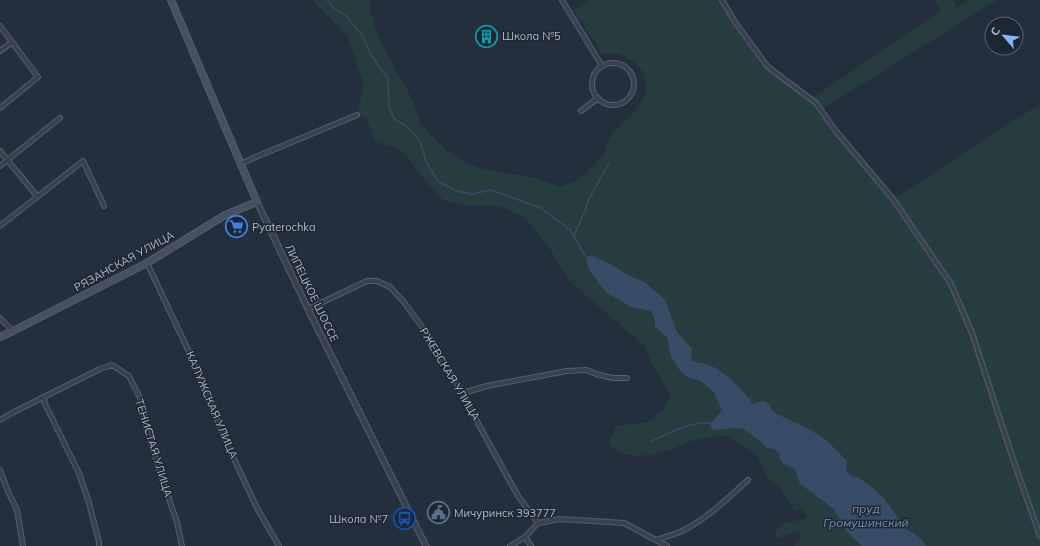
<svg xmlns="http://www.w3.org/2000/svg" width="1040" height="546" font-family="Mulish,sans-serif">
<rect width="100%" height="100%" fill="#242f3e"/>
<!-- green -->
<path fill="#263c3f" d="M312 0H369L374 25 383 46 411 97 421 124 447 151 467 163 483 169 536 178 559 187 578 180 604 154 610 136 621 124 633 114 641 102 646 88 644 73 633 61 618 54H602L574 10 588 0H722L768 67 811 99 941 11 934 0H953L957 7 968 0H997L821 110 893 199 1040 104V546H795C795 541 800 540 802 535L798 532 779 538 775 536 776 531 783 524 807 518 803 509 795 511 787 498 781 489 767 477 761 463 757 455 746 447 727 436 711 437 690 441 670 450 659 453 640 456 620 454 609 444 616 426 648 422 663 410 671 396 651 363 646 348 615 320 568 280 549 247 524 217 500 206H465L443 200 425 180 405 154 391 146 375 142 366 117 357 115 364 85 348 37Z"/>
<!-- water -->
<path fill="#394c67" d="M593 256 612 265 628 275 646 283 665 300 677 332 692 349 691 356 692 361C697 363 703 363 708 365 723 369 744 391 753 404L763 401 769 404 773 412 812 431 826 440 847 461 846 471 851 476 859 478 869 485 882 496 899 519 905 528 920 538 926 546H862L846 531 834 509 800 484 795 469C786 465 779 464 779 453L774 449 766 447 755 437 743 429 734 428 717 430 712 429 710 425 711 423 722 410 713 391 699 380 687 377 678 368 671 356 667 337 655 327V319L651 311 631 307 607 293 594 277 588 267 586 257Z"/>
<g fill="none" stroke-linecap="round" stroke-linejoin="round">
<!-- stream -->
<path stroke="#394c67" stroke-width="1.5" d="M327 0 334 8 346 16 362 35 371 55 379 67 388 78 389 107 394 119 406 126 420 141 426 162 438 181 456 191 472 194 491 190 541 208 570 230 586 257
M574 235 584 213 589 199 609 163
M652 441C670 433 691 421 711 423"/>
<defs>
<path id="minor" d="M562 0 602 66
M722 0 735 22 768 67 816 103 835 130 893 199 951 284 972 333 1013 459 1040 536
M0 26 38 77 0 108
M0 51 12 42
M592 84a21 21 0 1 1 42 0a21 21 0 1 1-42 0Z
M581 111 598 98
M0 151 37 196
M241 164 251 159 357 115
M0 166 60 118
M0 226 83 161 104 206
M147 263 190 354 228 446 257 508 279 546
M308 309 367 281H377L390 287 403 301 431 339 447 368 463 393 469 407 518 496 538 523
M0 318 13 331
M463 393 487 386 567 371 587 370 596 374 613 378H627
M44 397 45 404 79 473 89 503 99 542V546
M0 420 14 412 100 369 112 365 129 376 141 400 147 430 161 476 177 522 182 546
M0 470 7 489 17 510 23 546
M525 537 531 546
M656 540C665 537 674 535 682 531 707 519 728 498 748 480
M510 546 525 537 538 523 560 519 624 523 667 546"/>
<path id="tertiary" d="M257 202 308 309 426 546"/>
<path id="secondary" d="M0 337 13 331 147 263 225 215 257 202 171 0"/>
</defs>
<!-- minor casing -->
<use href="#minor" stroke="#565f6c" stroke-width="6"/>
<!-- tertiary casing -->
<use href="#tertiary" stroke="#565f6c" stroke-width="7"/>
<!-- secondary casing -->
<use href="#secondary" stroke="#565f6c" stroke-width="8"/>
<!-- minor -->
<use href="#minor" stroke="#38414e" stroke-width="4"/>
<!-- tertiary -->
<use href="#tertiary" stroke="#38414e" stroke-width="5"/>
<!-- secondary -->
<use href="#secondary" stroke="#465061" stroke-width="6"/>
</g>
<!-- icons -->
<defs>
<symbol id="building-ring" viewBox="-11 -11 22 22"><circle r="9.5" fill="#1d2633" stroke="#0f9aa8" stroke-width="1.5"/><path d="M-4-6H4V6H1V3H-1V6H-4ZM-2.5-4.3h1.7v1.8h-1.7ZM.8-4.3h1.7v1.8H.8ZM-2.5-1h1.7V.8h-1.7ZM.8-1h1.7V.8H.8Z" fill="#0f9aa8"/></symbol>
<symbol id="supermarket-ring" viewBox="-11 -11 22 22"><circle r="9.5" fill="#1d2633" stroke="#3f7fe0" stroke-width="1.5"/><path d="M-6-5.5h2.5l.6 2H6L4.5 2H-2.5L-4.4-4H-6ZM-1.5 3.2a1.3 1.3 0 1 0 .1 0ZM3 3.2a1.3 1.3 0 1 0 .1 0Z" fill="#3f7fe0"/></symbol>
<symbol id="civic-ring" viewBox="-11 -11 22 22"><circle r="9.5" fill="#1d2633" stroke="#5c6f8a" stroke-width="1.5"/><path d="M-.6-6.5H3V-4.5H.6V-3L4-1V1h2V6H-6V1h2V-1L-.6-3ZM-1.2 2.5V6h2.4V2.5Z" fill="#5c6f8a"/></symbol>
<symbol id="bus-ring" viewBox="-11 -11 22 22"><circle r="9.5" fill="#1d2633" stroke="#1a4fb4" stroke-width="1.5"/><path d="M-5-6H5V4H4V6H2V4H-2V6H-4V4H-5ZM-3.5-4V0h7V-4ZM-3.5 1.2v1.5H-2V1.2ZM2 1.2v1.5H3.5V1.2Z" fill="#1a4fb4"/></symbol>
</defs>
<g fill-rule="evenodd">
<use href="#building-ring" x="474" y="24" width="25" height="25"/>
<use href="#supermarket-ring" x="224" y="214" width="25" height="25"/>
<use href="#civic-ring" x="426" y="500" width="25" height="25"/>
<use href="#bus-ring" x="392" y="506" width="25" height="25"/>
</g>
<g text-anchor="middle" stroke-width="3" stroke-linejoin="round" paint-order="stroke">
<!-- poi labels -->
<g font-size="11" fill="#b4bcc9" stroke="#1d2633" text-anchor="start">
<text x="502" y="40">Школа №5</text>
<text x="252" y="231">Pyaterochka</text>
<text x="454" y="517">Мичуринск 393777</text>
<text x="388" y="523" text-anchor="end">Школа №7</text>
</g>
<!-- street labels -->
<g font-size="11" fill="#b4bcc9" stroke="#1d2633">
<text transform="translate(124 261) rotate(-29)" y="4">РЯЗАНСКАЯ УЛИЦА</text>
<text transform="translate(312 293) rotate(64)" y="4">ЛИПЕЦКОЕ ШОССЕ</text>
<text transform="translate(450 374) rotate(59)" y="4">РЖЕВСКАЯ УЛИЦА</text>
<text transform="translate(212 405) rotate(67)" y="4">КАЛУЖСКАЯ УЛИЦА</text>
<text transform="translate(154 448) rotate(73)" y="4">ТЕНИСТАЯ УЛИЦА</text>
</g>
<!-- water labels -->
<g font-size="12" font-style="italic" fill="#7c92b1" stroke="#1d2633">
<text x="866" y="513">пруд<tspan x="866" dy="14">Громушинский</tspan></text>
</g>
</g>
<!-- north arrow -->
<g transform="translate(1004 36) rotate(298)"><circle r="19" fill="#1d2633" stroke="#59626f"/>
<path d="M0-3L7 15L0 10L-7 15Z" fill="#8ab4f8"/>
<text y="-6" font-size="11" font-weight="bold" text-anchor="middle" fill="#b4bcc9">С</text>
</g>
</svg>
